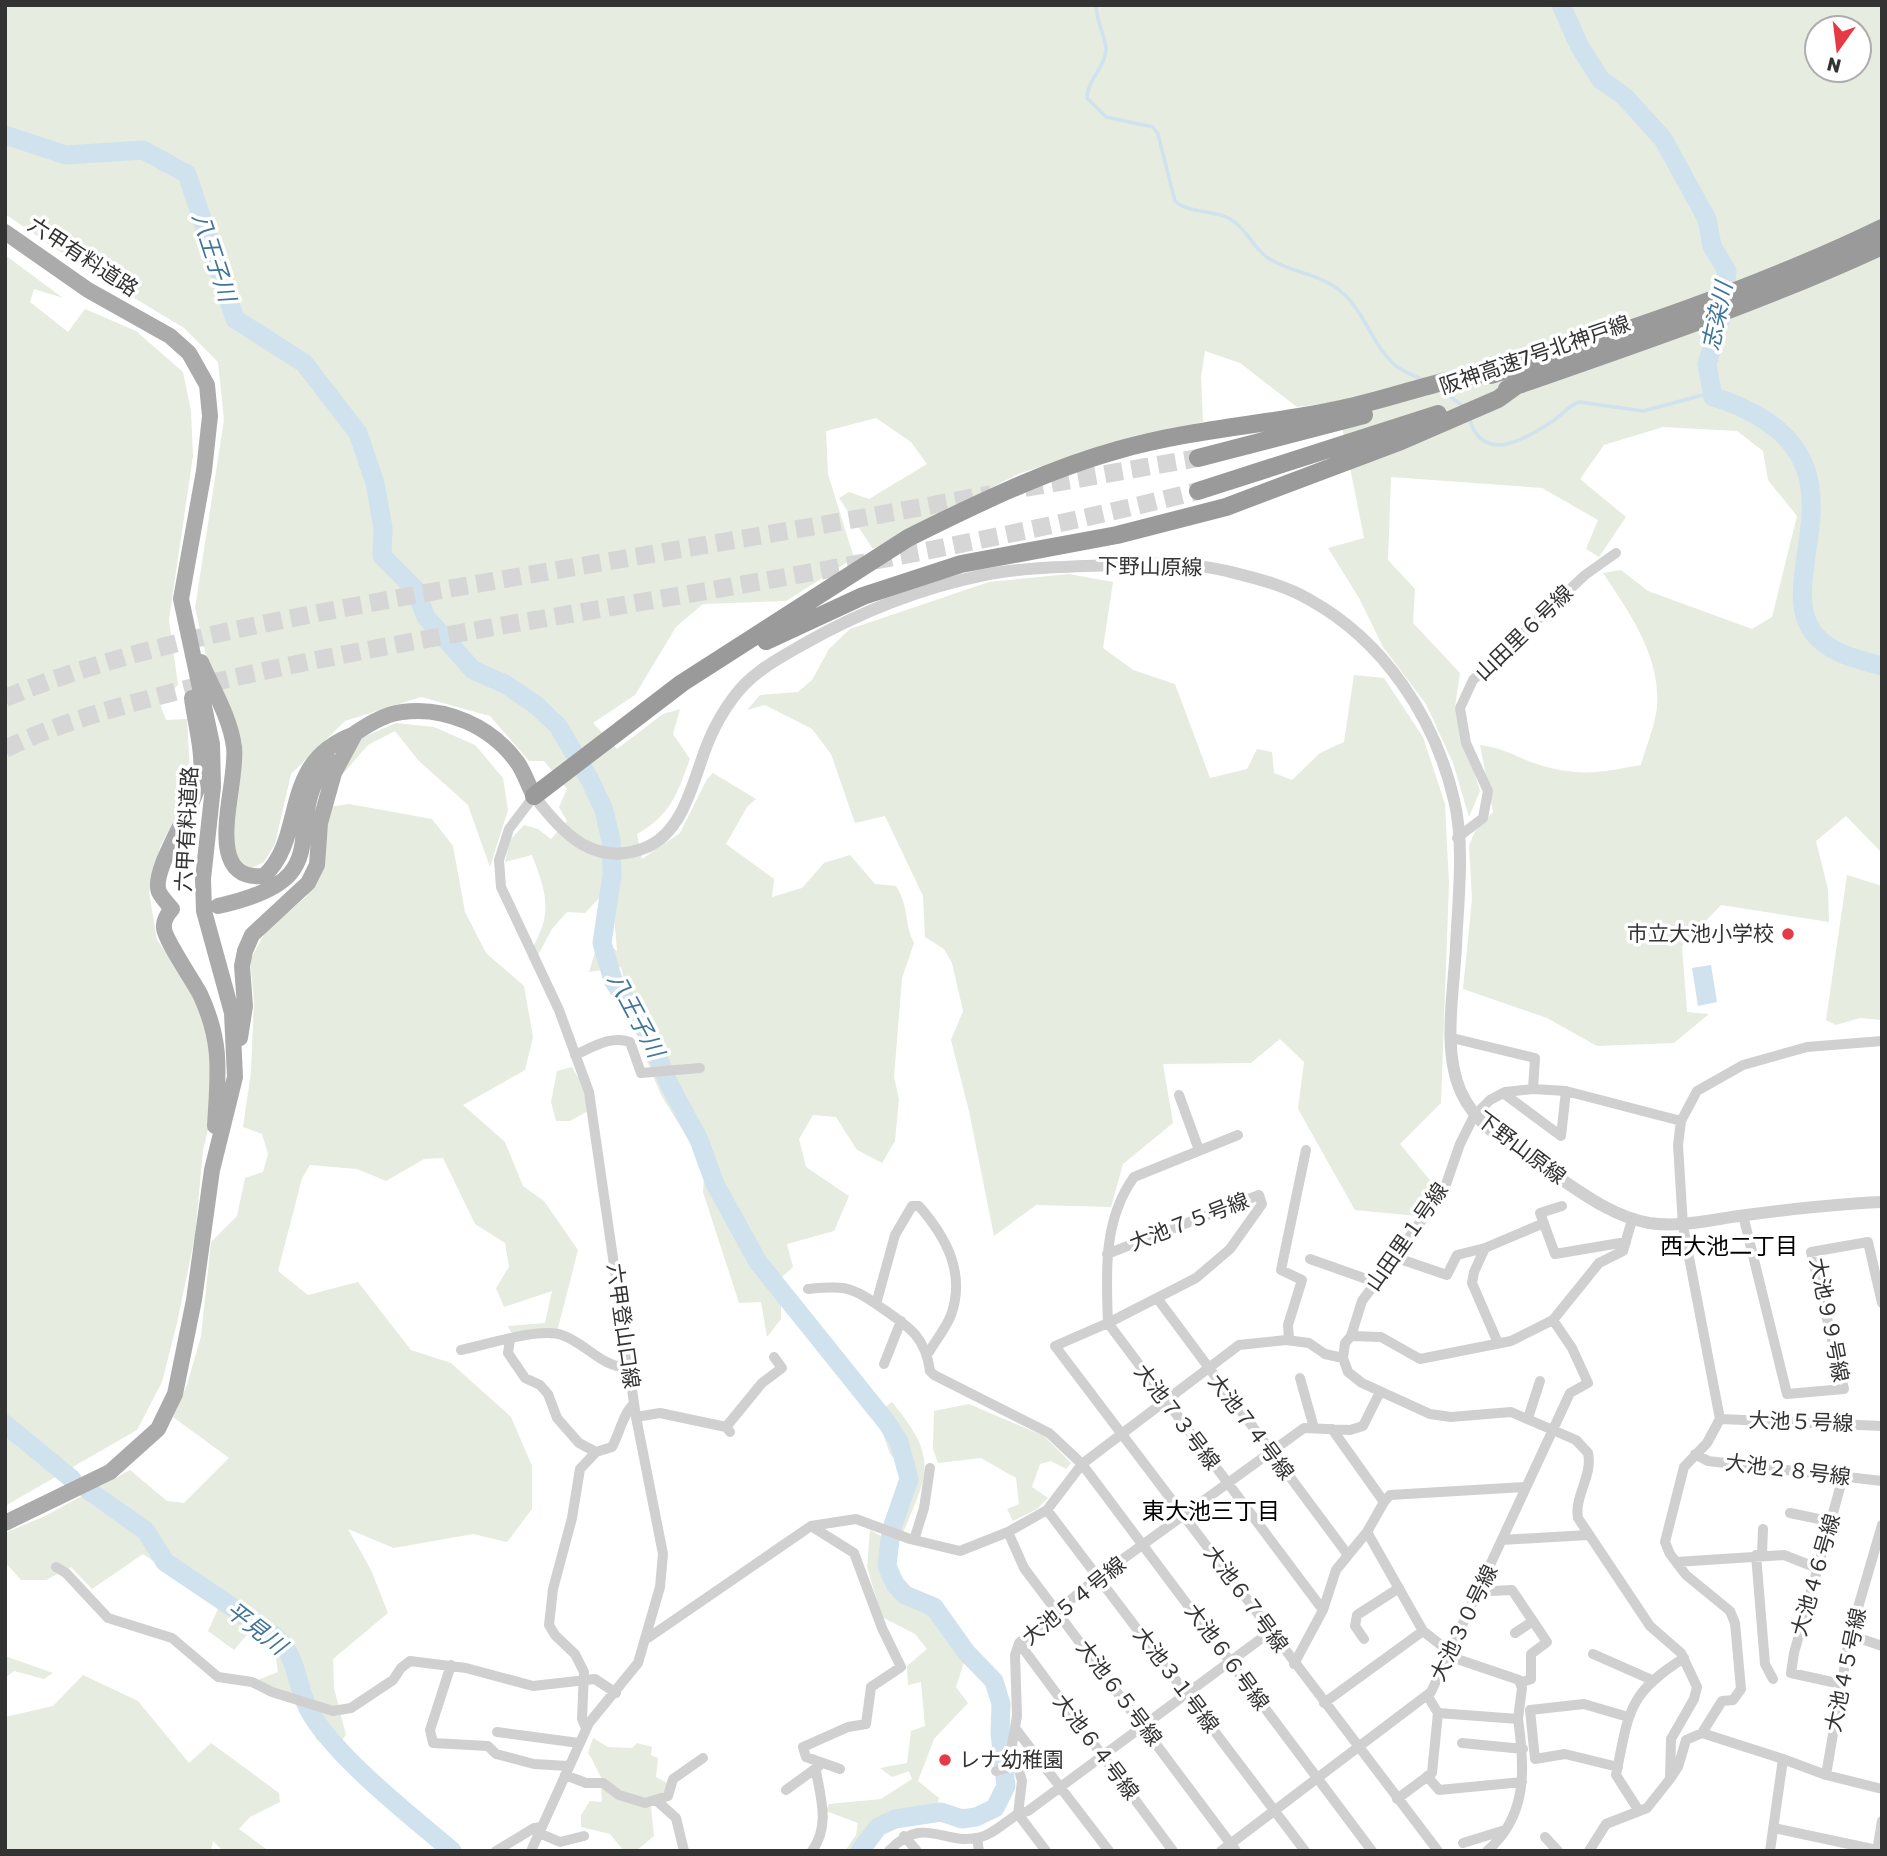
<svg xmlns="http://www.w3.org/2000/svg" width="1887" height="1856" font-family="Rubik,'Noto Sans JP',sans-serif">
<rect width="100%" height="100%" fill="#fff"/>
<!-- green -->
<path fill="#e6ecdf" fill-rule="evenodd" d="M5 5H1882V853L1846 816 1816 841 1828 889 1829 922 1721 905 1682 946 1687 1012 1709 1014 1674 1043 1597 1046 1547 1018 1463 989 1472 899 1469 846 1475 831 1493 812 1480 745C1505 748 1519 759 1543 766 1582 777 1602 772 1641 765 1646 746 1655 726 1657 707 1661 657 1630 613 1603 573L1621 570 1648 591 1752 629 1772 617 1797 516 1768 480 1763 451 1737 431 1663 427 1604 445 1580 479 1626 517 1599 557 1586 549 1598 520 1542 488 1391 477 1388 560 1415 589 1413 623 1460 673 1455 707 1480 791 1469 817 1453 763 1426 704 1383 647 1359 598 1328 548 1364 538 1337 402 1297 407 1240 363 1205 351 1201 377 1203 422 1133 436 1018 474 873 549 839 498 849 492 869 499 927 464 911 442 876 418 826 431 828 474 854 558 786 601 703 604 676 627 635 695 593 723 617 749 663 714 680 709 673 734 690 759C677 794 671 815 637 834L642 859 680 833 707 779 713 773 756 799 747 807 726 844 774 879 772 897 802 888 824 863 850 855 875 884 896 886C910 909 903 920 914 943L902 978 894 1077 899 1099 895 1141 882 1163 857 1150 836 1117 813 1115 799 1139 806 1167 849 1196 834 1231 787 1244 793 1267 781 1278V1319L767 1337 761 1302 739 1303 703 1192 705 1166 661 1095 639 1042 621 967 589 972 595 952 608 944 617 951 614 915 602 895 585 913 567 912 552 929 538 955 533 947C553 912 546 892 532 855L505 862 510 840 524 825 538 829 551 839 567 821 559 807 567 789 544 761H529L490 716 421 697 345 721 291 774 275 844 264 862 249 869 235 855 233 828 242 745 207 660 195 608 224 420 218 362 184 328 81 266 5 214ZM1817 28H1859V70H1817Z
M5 255 63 298 34 289 30 302 68 332 85 309 136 331 183 372 191 411 193 456 169 620 178 685 160 704 166 720 187 719 191 787 160 847 149 892 157 940 192 988 212 1028 214 1106 203 1150 195 1236 177 1323 162 1382 137 1430 5 1506Z
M1069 574 1113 582 1103 648 1133 670 1175 684 1210 778 1247 769 1257 749 1272 752 1274 773 1292 780 1320 753 1344 742 1354 675 1384 678 1423 737 1445 804 1449 884 1441 1103 1400 1144 1434 1185 1417 1216 1355 1210 1298 1109 1304 1062 1280 1039 1251 1063 1163 1064 1173 1123 1123 1164 1111 1207 1036 1205 994 1236 969 1111 951 1040 963 1011 952 963 944 949 925 937 923 896 885 816 855 823 831 754 812 729 765 705 747 710 760 695 798 692 812 680 829 649 850 629 989 582Z
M396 723 434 727 475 745 503 778 508 810 490 867 468 805 418 760 395 731 368 745 342 775 361 738Z
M349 804 432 819 453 846 465 912 486 953 524 986 533 1037 525 1070 463 1105 505 1142 523 1186 544 1201 578 1250 557 1332H511L508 1326 545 1323 552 1291 504 1307 496 1288 509 1267 505 1243 475 1224 443 1158 424 1159 386 1181 357 1169 310 1165 302 1178 278 1271 308 1295 358 1282 411 1350 451 1363 511 1417 532 1466V1509L507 1542 473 1534 394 1548 348 1529 371 1570 388 1613 333 1659 334 1688 346 1735 334 1751 316 1739 303 1699 255 1681 278 1672 274 1645 252 1629 234 1650 208 1631 219 1607 143 1554 92 1589 71 1567 46 1580H21L5 1562V1533L45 1516 130 1470 167 1501 184 1503 229 1458 173 1417 187 1385 201 1336 211 1242 237 1216 245 1178 263 1172 268 1154 262 1134 243 1127 251 1072 254 1001 250 960 266 931 306 897 320 867 328 807Z
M1847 875 1882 886V1020L1860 1018 1836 1025 1826 1020Z
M572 1067 583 1086 588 1111 570 1121H556L551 1102 557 1071Z
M892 1402C938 1458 929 1471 903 1533L887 1526 905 1481 902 1466 890 1454 876 1414Z
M969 1404 1044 1436 1071 1463 1066 1469 1051 1461 1040 1464 1032 1487 1048 1498 1037 1509 1013 1521 1007 1509 1019 1504 1016 1478 981 1458 938 1463 933 1449 934 1411Z
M870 1530 886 1539 884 1571C921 1591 941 1625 965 1659L956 1687 968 1703 934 1739 918 1781 939 1798 936 1810 912 1812 878 1822 857 1851H845L856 1835 858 1823 826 1811 829 1804 881 1799 912 1779 909 1771 892 1777 880 1768 907 1763 911 1731 925 1726 921 1682 908 1685 907 1666 927 1649 915 1634 882 1617 867 1567Z
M5 1656 53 1673 44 1679 14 1671 5 1678Z
M83 1675 138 1701 189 1763 211 1743 279 1793 280 1802 250 1817 239 1829 269 1851H223L213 1841 211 1851H5V1717L53 1706Z
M593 1738 608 1747 632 1748 637 1743 652 1747 651 1755 658 1758 656 1777 669 1784 665 1796C646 1800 614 1800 602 1779 597 1770 594 1762 588 1753Z
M601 1788 631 1803 651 1807 654 1836 636 1851H624L610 1834 581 1827V1815L590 1801 602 1802Z"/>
<!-- water -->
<path fill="#cfe2ee" d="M1711 965 1717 1002 1698 1006 1692 968Z"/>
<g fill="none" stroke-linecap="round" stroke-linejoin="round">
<!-- stream -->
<path stroke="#cfe2ee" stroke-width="3.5" d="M1096 5C1096 21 1106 37 1106 50 1105 68 1087 80 1087 98L1106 117 1153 127 1158 134 1175 201C1189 213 1209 210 1226 217 1244 224 1252 247 1268 258 1293 274 1322 273 1345 295 1366 315 1374 348 1396 366 1404 372 1415 376 1425 381
M1441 389 1465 408
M1469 418C1483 465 1524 440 1553 421 1562 415 1568 406 1579 402L1643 411 1703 395 1713 397"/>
<!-- river -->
<path stroke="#cfe2ee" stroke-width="19" d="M1561 5 1580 47 1601 80 1624 96 1663 139 1707 219 1712 246 1727 271 1722 315 1707 364 1713 397C1732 402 1749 410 1766 421 1862 484 1767 590 1819 639 1836 655 1860 660 1882 666
M5 135 66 155 143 150 187 174 235 319 304 363 358 433 375 483 383 528 382 556 415 589 426 617 473 670 505 684 536 705 558 726 590 780 604 810 611 841 612 875 602 943 613 980 648 1034 669 1084 699 1140 715 1184 758 1262 888 1424 899 1442 909 1479 891 1531 887 1566 895 1584 905 1595 934 1607 966 1652 994 1681 1001 1704 1000 1734 1006 1786 995 1808 976 1817 962 1819 941 1812 895 1819 878 1827 860 1851
M5 1424 72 1479
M88 1490 146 1531 165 1562 275 1636C301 1660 295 1691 313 1717 343 1763 409 1814 452 1851"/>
<!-- motorway-tunnel -->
<path stroke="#d6d6d6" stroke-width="18" stroke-dasharray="18 9" stroke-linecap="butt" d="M1025 488 1198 458
M5 698C131 646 265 623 398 598 595 562 794 532 991 494
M5 749C62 721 124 705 186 689 291 663 398 644 505 625 737 586 969 548 1198 491"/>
<!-- minor -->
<path stroke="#d0d0d0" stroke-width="10" d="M1457 838 1483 818 1488 791 1466 743 1460 708 1473 680 1585 575 1616 553
M1452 1038 1535 1058 1533 1089 1566 1091 1681 1121
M575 1055C593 1047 611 1035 630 1042L641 1073 700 1068
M1503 1093 1561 1136 1566 1091
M1179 1095 1199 1150
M1562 1206 1540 1213 1555 1254 1626 1242
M1743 1215 1787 1394 1844 1389 1811 1252 1868 1242 1882 1303
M1485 1248 1544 1223
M1107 1254 1259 1195 1262 1204 1230 1249 1196 1278 1108 1323C1106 1272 1103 1220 1134 1177L1238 1135
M1394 1257 1447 1275 1457 1255 1485 1248 1474 1272 1472 1283 1498 1343
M1310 1259 1375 1282
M808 1289C840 1286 850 1285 876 1304L895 1235 912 1206H919C946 1237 966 1273 951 1315 946 1328 936 1340 929 1352
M1157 1298 1348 1555
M876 1304C906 1325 925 1334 930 1371L934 1375 1049 1433 1082 1464 1372 1851
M1351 1336 1381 1337 1420 1359 1511 1341 1553 1320 1599 1263 1623 1251 1632 1220
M510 1340 508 1353 525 1378 540 1385 548 1394 557 1418 579 1443 596 1452
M1289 1340 1288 1325 1302 1280 1281 1270 1306 1150
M461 1350C486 1345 539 1327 562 1335 587 1344 601 1367 629 1368
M1343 1358 1345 1343 1351 1336 1362 1301 1444 1190 1460 1144 1474 1116 1490 1100 1505 1092 1533 1089
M884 1364 901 1321
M1300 1378 1314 1428
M636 1417 660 1413 726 1427 730 1432
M1528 1418 1540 1381
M1720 1419 1882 1426
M726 1427 762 1383 782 1368 774 1357
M1695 1454 1708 1461 1882 1481
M1384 1502 1390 1495 1524 1487
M1047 1510 1305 1851
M1790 1513 1833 1522
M811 1526 854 1553 882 1628 901 1667 871 1687 866 1724 848 1727 803 1747 806 1757 840 1769
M1008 1532 1024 1568 1236 1851
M914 1540 924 1508 930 1468
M1502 1540 1588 1535
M1756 1555 1765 1664 1773 1679
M1762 1555 1763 1529
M1676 1562 1784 1555 1817 1568
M56 1567 66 1573 108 1618 172 1638 218 1677 252 1682 272 1692 333 1711 351 1708 393 1680 401 1668 410 1661 466 1668 533 1686 595 1679 616 1693
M1481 1586 1491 1591 1512 1590 1547 1642 1531 1654V1679L1520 1683
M1323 1610 1108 1323 1055 1346 1438 1851
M1515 1633 1533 1621
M1850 1635 1882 1646
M648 1638 811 1526 856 1519 910 1539 960 1551 1008 1532 1047 1510 1082 1464 1239 1345 1286 1340 1309 1343 1325 1354 1343 1358 1348 1372 1362 1383 1430 1414 1451 1417 1511 1412 1576 1440 1588 1453C1593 1476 1574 1496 1578 1518L1650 1626 1681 1653 1697 1687 1694 1699 1671 1739 1670 1779 1647 1808 1606 1824 1589 1851
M1364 1639 1355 1626 1357 1615 1399 1588
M1019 1643 1173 1851
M1593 1654 1652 1680
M1294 1664 1323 1610 1336 1570 1367 1532 1384 1502 1332 1429
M451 1665 430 1730 433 1743 488 1746 496 1754 534 1764 568 1766
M1841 1684 1791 1673 1794 1653 1843 1477
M1427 1695 1438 1713
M1324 1703 1423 1631 1367 1532
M586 1728 582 1719 584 1672 575 1654 555 1635 549 1625 553 1589 572 1518 580 1469 596 1452 612 1447C619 1435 624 1411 634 1404
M1015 1728 1109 1851
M497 1732 579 1743
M1702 1733 1722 1701 1733 1700 1741 1689 1735 1623 1730 1611 1686 1575 1670 1554 1665 1542 1684 1467 1707 1443 1720 1419 1683 1226 1678 1145 1681 1121 1697 1091 1743 1065 1807 1047 1882 1041
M1462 1743 1523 1749
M1618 1767 1565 1754 1535 1759 1530 1710 1584 1704 1628 1717
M996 1771 1018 1765
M565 1775 586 1783H603L619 1795 645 1803 668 1796 673 1779 703 1758
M1826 1775 1850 1635 1882 1525
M1427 1776 1439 1790 1522 1782
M1670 1779 1678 1767 1686 1740 1702 1733 1783 1759
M786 1790 819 1766
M1397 1799 1432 1773 1438 1713 1518 1719 1522 1688 1519 1680 1460 1660 1423 1631
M657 1801 676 1818 684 1851
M1639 1811 1616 1775C1629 1712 1627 1694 1684 1658
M1774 1828 1877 1850
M539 1833 560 1842 584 1836
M904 1836 917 1851
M1545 1837 1558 1851
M977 1838 979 1851
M1463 1843 1505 1830
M496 1851 534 1828 541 1827
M531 1851 589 1723 638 1663 660 1587 663 1554 636 1417 589 1092 559 1010 501 887 499 860 509 829 534 796
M812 1851C830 1826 821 1799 816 1771
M889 1851C925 1813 942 1847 981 1837 994 1834 1006 1821 1018 1814L1022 1781 1012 1745 1017 1716 1015 1655 1019 1643 1098 1577 1304 1428 1350 1430 1363 1426 1380 1392
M1046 1851 1018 1814 1028 1811 1270 1632
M1221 1851 1431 1692 1570 1393 1588 1383 1572 1348 1553 1320
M1487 1851C1528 1816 1525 1768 1518 1719
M1770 1851 1783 1759 1826 1775 1882 1789
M1877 1851 1882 1821"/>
<!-- tertiary -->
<path stroke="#d0d0d0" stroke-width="12" d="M534 796C562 833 595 869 647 847 686 830 694 775 709 740 715 726 724 710 733 698 751 673 776 660 802 645 858 613 920 588 984 575 1024 567 1069 567 1111 565 1150 563 1188 562 1227 571 1255 578 1285 585 1310 600 1384 641 1435 718 1454 800 1465 844 1458 901 1456 946 1454 991 1442 1050 1461 1092 1477 1128 1514 1147 1546 1169 1578 1190 1610 1216 1649 1223 1682 1228 1713 1219 1746 1215 1791 1209 1836 1204 1882 1202"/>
<!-- primary -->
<path stroke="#ababab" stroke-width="16" d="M5 232 88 290 170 336 189 353 207 385 210 416 204 471 181 599 212 744 213 787 203 879 204 911 232 1013 235 1077 212 1170 194 1300 175 1394 158 1429 110 1472 5 1523
M201 662C213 690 230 717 234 747 239 784 199 882 264 876 308 835 277 762 355 734
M348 738C363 728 383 714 402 712 445 706 491 726 517 762 524 771 528 785 534 796
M218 906C345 878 277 832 328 759
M172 909C168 904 162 898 159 892 150 871 195 806 200 780 205 756 195 723 192 698
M172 909C168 913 163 921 164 928 164 938 193 981 200 994 223 1043 218 1074 215 1126
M240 1038 245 1006 242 966 245 951 252 935 308 883 317 865 320 823 334 773 355 734"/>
<!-- motorway -->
<path stroke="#9a9a9a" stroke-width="18" d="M1491 375C1624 332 1756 289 1882 228
M1507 389C1633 345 1761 302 1882 246
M1198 458 1364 415
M1198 491 1438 414
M766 641 863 596 961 564 1117 535 1226 507 1401 441 1498 399 1516 386
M534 796 682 683 908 538C974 505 1046 470 1118 450 1191 429 1267 425 1341 409 1395 398 1446 376 1501 372"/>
</g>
<!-- markers -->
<g fill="#e63946" stroke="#fff" stroke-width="2.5">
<circle cx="1788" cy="934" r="7"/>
<circle cx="945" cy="1760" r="7"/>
</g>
<g text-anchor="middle" stroke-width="7" stroke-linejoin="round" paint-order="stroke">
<!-- street labels -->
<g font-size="21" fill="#333" stroke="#fff">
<text transform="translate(83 257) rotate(33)" y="7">六甲有料道路</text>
<text transform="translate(1535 355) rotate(-19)" y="7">阪神高速7号北神戸線</text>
<text transform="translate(1150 567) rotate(1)" y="7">下野山原線</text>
<text transform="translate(1524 633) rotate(-44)" y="7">山田里６号線</text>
<text transform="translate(187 829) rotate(-87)" y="7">六甲有料道路</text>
<text transform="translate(1521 1148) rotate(37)" y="7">下野山原線</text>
<text transform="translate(1189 1222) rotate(-21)" y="7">大池７５号線</text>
<text transform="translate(1407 1237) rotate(-55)" y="7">山田里１号線</text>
<text transform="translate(1829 1320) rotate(79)" y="7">大池９９号線</text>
<text transform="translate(623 1326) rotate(82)" y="7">六甲登山口線</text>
<text transform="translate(1177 1417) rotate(53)" y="7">大池７３号線</text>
<text transform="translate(1801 1422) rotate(2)" y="7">大池５号線</text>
<text transform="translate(1251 1427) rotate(53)" y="7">大池７４号線</text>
<text transform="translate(1788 1470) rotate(7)" y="7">大池２８号線</text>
<text transform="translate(1816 1575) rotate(-74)" y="7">大池４６号線</text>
<text transform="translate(1246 1599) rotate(54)" y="7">大池６７号線</text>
<text transform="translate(1074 1601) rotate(-39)" y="7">大池５４号線</text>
<text transform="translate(1464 1623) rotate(-64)" y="7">大池３０号線</text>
<text transform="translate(1227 1657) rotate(54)" y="7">大池６６号線</text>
<text transform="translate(1846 1670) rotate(-78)" y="7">大池４５号線</text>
<text transform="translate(1176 1680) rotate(53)" y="7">大池３１号線</text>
<text transform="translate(1119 1693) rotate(53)" y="7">大池６５号線</text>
<text transform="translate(1096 1747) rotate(53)" y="7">大池６４号線</text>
</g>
<!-- poi labels -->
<g font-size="21" fill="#333" stroke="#fff" text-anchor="end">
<text x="1774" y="941">市立大池小学校</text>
<text x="959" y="1767" text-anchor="start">レナ幼稚園</text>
</g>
<!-- water labels -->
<g font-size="23" font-style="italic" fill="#3f7597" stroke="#fff">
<text transform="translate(214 257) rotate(72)" y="8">八王子川</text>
<text transform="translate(1717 316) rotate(-78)" y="8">志染川</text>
<text transform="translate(636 1015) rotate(62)" y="8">八王子川</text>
<text transform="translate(256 1628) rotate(38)" y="8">平見川</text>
</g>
<!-- neighbourhood labels -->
<g font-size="23" fill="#000" stroke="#fff">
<text x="1729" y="1254">西大池二丁目</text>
<text x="1211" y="1519">東大池三丁目</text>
</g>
</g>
<!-- border -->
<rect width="1887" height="1856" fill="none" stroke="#333333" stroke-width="14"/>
<!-- north arrow -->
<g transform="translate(1838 49) rotate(194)"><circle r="33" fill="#ffffff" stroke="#adadad" stroke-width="2"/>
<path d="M0-5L12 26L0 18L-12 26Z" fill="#e63946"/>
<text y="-10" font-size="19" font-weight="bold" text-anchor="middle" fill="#333333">N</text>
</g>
</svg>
